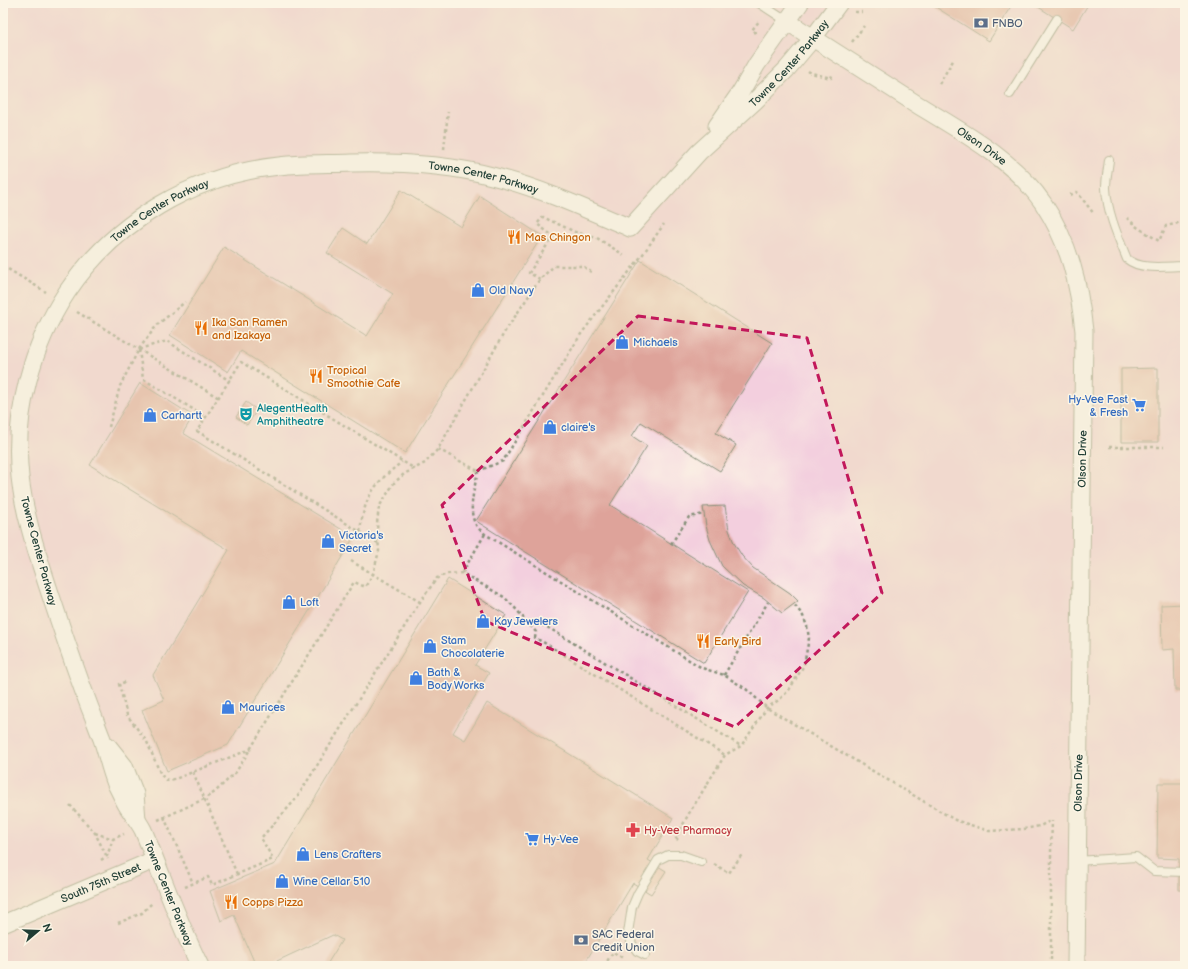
<svg xmlns="http://www.w3.org/2000/svg" width="1188" height="969" font-family="'Balsamiq Sans',sans-serif">
<rect width="100%" height="100%" fill="#fcf5e5"/>
<filter id="ink" filterUnits="userSpaceOnUse"><feTurbulence type="fractalNoise" baseFrequency=".025" numOctaves="2"/><feDisplacementMap in="SourceGraphic" scale="8" xChannelSelector="R" yChannelSelector="G"/><feConvolveMatrix kernelMatrix="1 2 1 2 8 2 1 2 1" color-interpolation-filters="sRGB"/></filter>
<filter id="wash" filterUnits="userSpaceOnUse"><feTurbulence type="fractalNoise" baseFrequency=".012" numOctaves="4" result="noise"/><feDisplacementMap in="SourceGraphic" scale="16" xChannelSelector="R" yChannelSelector="G"/><feGaussianBlur stdDeviation="0.9" result="paint"/><feColorMatrix in="noise" values="0 0 0 0 0 0 0 0 0 0 0 0 0 0 0 0 0 1.4 0 .05"/><feComposite in="paint" operator="in"/></filter>
<g filter="url(#wash)">
<rect width="100%" height="100%" fill="#eee2c1"/>
<!-- built -->
<path fill="#f3cfde" d="M3 3H1185V966H3Z"/>
<g id="blocks">
<!-- building -->
<path fill="#dea39a" d="M936 3H1013L989 41 934 6Z
M1032 3H1089L1073 29Z
M401 190 461 227 480 196 542 236 405 453 241 351 228 372 170 335 224 247 367 336 393 294 327 253 343 228 367 244Z
M640 260 772 343 716 433 736 445 720 471 641 422 632 436 647 446 610 505 748 592 704 663 476 521Z
M1158 368V442H1121V369Z
M140 383 193 416 183 433 354 537 228 745 167 771 142 710 164 700 153 675 229 550 90 465Z
M246 402 257 410 247 425 236 417Z
M725 506 729 530 734 543 742 556 753 568 790 593 798 601 782 613 764 598 743 586 722 566 710 540 706 526 703 507Z
M448 579 506 615 475 665 489 673 453 733 465 740 487 703 673 818 648 860 666 871 651 894 633 883 583 966H326L342 940 333 935 266 966H256L234 915 221 921 210 891 275 864Z
M1185 604V690H1175L1174 649 1162 650 1161 605Z
M1158 783H1185V890H1179V859L1157 858Z"/>
</g>
</g>
<g filter="url(#ink)">
<use href="#blocks" fill-opacity="0" stroke="#86907a" stroke-width="1"/>
<g fill="none" stroke-linecap="round" stroke-linejoin="round">
<defs>
<path id="lane" d="M759 3 788 22
M1010 94 1057 19
M1109 160C1108 169 1106 178 1106 188 1107 212 1118 237 1127 259 1142 271 1167 266 1185 266
M1077 861 1136 857 1154 871 1185 872
M645 955 637 951 632 944 628 933 632 907 638 893 658 860 668 855H681L701 862"/>
<g id="street">
<path id="s1" d="M788 22C831 49 874 77 918 105 962 132 1013 159 1043 203 1070 244 1079 284 1084 331L1076 966"/>
<path d="M717 126 740 93 757 64 800 3"/>
<path d="M108 746 124 766 135 794 137 820"/>
<path id="s2" d="M3 924 154 860"/>
<path id="s3" d="M200 966C178 922 162 875 143 830 138 820 130 812 125 802 122 796 119 790 116 784 110 769 107 754 102 739 98 729 94 718 90 708 74 666 60 624 46 581 35 547 24 512 20 477 13 414 32 345 67 292 115 221 193 175 279 166 303 163 328 164 352 163 399 162 446 164 492 176 540 188 584 208 630 228L699 152 755 101 787 69 813 38 839 3"/>
</g>
</defs>
<!-- lane casing -->
<use href="#lane" stroke="#86907a" stroke-width="10"/>
<!-- street casing -->
<use href="#street" stroke="#86907a" stroke-width="19"/>
<!-- path -->
<path stroke="#86907a" stroke-width="2.5" stroke-dasharray="3 3" stroke-linecap="butt" d="M855 12H862
M756 33 752 30 760 20
M852 42 864 26
M808 71 811 73 831 78 833 73
M939 84 954 59
M444 149 448 112
M1070 195 1077 192 1094 214
M1127 218 1137 227 1159 241 1166 226 1175 224 1185 220
M3 266 46 292
M540 279 529 273 553 236 537 224 543 217 575 232 597 238 624 255
M77 312 219 398
M139 349 167 341 230 381
M139 350 143 379 206 417
M109 427 120 386 139 349 157 325 185 302
M1109 447H1164
M438 449 478 471
M478 471C475 487 467 510 476 525 478 529 482 531 485 534L702 668 724 675 746 689 767 708 955 820 989 831 1024 829 1040 826 1052 820
M478 471 503 461 581 334 643 254 664 224
M360 532C364 497 374 483 402 462
M378 543 197 431 241 362 415 469
M671 544 689 517 704 514
M351 561 420 602
M462 573 485 534
M530 626 544 625 741 746
M724 675 768 602
M125 682 119 684 127 715 147 742 161 775 167 780 175 779 251 749
M193 772 237 874
M70 805 95 833 108 859
M164 817 193 883
M158 820 204 799 215 792 236 772 354 582 365 587 373 574 379 551 377 523 379 507 394 483 404 474 425 463 438 449 504 333 540 279 554 266H583L591 272
M95 833 113 839 124 834
M678 840 676 838 688 815 725 755 741 746 767 708 780 699 789 690 804 665 809 638 807 626 803 616 794 604
M101 860 107 856 113 839
M714 864 729 873 743 853
M185 887 208 877 212 885 273 859 261 838 296 799 420 602 437 578 447 574 462 573 504 597 514 607 536 632 535 638 543 642 725 755
M118 923 142 913 152 903
M604 966 613 952 623 958
M1051 966V852L1052 821"/>
<!-- lane -->
<use href="#lane" stroke="#fff" stroke-width="8"/>
<!-- street -->
<use href="#street" stroke="#fff" stroke-width="17"/>
</g>
</g>
<!-- marked area -->
<path d="M0 0H1188V969H0ZM638 316 807 338 882 593 735 727 485 621 442 505Z" fill="#eee2c1" fill-opacity=".55" fill-rule="evenodd"/>
<path fill="none" stroke="#c2185b" stroke-width="3" stroke-dasharray="8 5" stroke-linejoin="round" d="M638 316 807 338 882 593 735 727 485 621 442 505Z"/>
<!-- icons -->
<defs>
<symbol id="bank-bare" viewBox="-9 -9 18 18"><path d="M-6-4H6V4H-6ZM0-2.3a2.3 2.3 0 1 0 0 4.6a2.3 2.3 0 1 0 0-4.6Z" fill="#5c6f8a" stroke="#fcf5e5" stroke-width="2.5" paint-order="stroke"/></symbol>
<symbol id="restaurant-bare" viewBox="-9 -9 18 18"><path d="M-5-6h1v4h1v-4h1v4h1v-4h1v5L-1.5 .5V6h-2V.5L-5-1ZM5-6V6H3V1.5H1.5Q1.5-4 5-6Z" fill="#e8710a" stroke="#fcf5e5" stroke-width="2.5" paint-order="stroke"/></symbol>
<symbol id="shop-bare" viewBox="-9 -9 18 18"><path d="M-5-2.5h2.3a2.7 3.5 0 0 1 5.4 0H5L5.5 6h-11ZM-1.5-2.5h3a1.5 2.3 0 0 0-3 0Z" fill="#3f7fe0" stroke="#fcf5e5" stroke-width="2.5" paint-order="stroke"/></symbol>
<symbol id="supermarket-bare" viewBox="-9 -9 18 18"><path d="M-6-5.5h2.5l.6 2H6L4.5 2H-2.5L-4.4-4H-6ZM-1.5 3.2a1.3 1.3 0 1 0 .1 0ZM3 3.2a1.3 1.3 0 1 0 .1 0Z" fill="#3f7fe0" stroke="#fcf5e5" stroke-width="2.5" paint-order="stroke"/></symbol>
<symbol id="theatre-bare" viewBox="-9 -9 18 18"><path d="M-5-5.5Q0-4 5-5.5V0Q5 5 0 6Q-5 5-5 0ZM-3.3-2.5H-1v1.5H-3.3ZM1-2.5H3.3v1.5H1ZM-2.8 1Q0 5.5 2.8 1Z" fill="#0f9aa8" stroke="#fcf5e5" stroke-width="2.5" paint-order="stroke"/></symbol>
<symbol id="pharmacy-bare" viewBox="-9 -9 18 18"><path d="M-2-6h4v4h4v4h-4v4h-4v-4h-4v-4h4Z" fill="#e0444e" stroke="#fcf5e5" stroke-width="2.5" paint-order="stroke"/></symbol>
</defs>
<g fill-rule="evenodd">
<use href="#bank-bare" x="971" y="13" width="20" height="20"/>
<use href="#restaurant-bare" x="504" y="227" width="20" height="20"/>
<use href="#shop-bare" x="468" y="280" width="20" height="20"/>
<use href="#restaurant-bare" x="191" y="318" width="20" height="20"/>
<use href="#shop-bare" x="612" y="332" width="20" height="20"/>
<use href="#restaurant-bare" x="306" y="366" width="20" height="20"/>
<use href="#supermarket-bare" x="1129" y="395" width="20" height="20"/>
<use href="#theatre-bare" x="236" y="404" width="20" height="20"/>
<use href="#shop-bare" x="140" y="405" width="20" height="20"/>
<use href="#shop-bare" x="540" y="417" width="20" height="20"/>
<use href="#shop-bare" x="318" y="531" width="20" height="20"/>
<use href="#shop-bare" x="279" y="592" width="20" height="20"/>
<use href="#shop-bare" x="473" y="611" width="20" height="20"/>
<use href="#restaurant-bare" x="693" y="631" width="20" height="20"/>
<use href="#shop-bare" x="420" y="636" width="20" height="20"/>
<use href="#shop-bare" x="406" y="668" width="20" height="20"/>
<use href="#shop-bare" x="218" y="697" width="20" height="20"/>
<use href="#pharmacy-bare" x="623" y="820" width="20" height="20"/>
<use href="#supermarket-bare" x="522" y="829" width="20" height="20"/>
<use href="#shop-bare" x="293" y="844" width="20" height="20"/>
<use href="#shop-bare" x="272" y="871" width="20" height="20"/>
<use href="#restaurant-bare" x="221" y="892" width="20" height="20"/>
<use href="#bank-bare" x="571" y="930" width="20" height="20"/>
</g>
<g text-anchor="middle" stroke-width="3" stroke-linejoin="round" paint-order="stroke">
<!-- service labels -->
<g font-size="11" fill="#4e5e75" stroke="#fcf5e5" text-anchor="start">
<text x="992" y="27">FNBO</text>
<text x="592" y="938">SAC Federal<tspan x="592" dy="13">Credit Union</tspan></text>
</g>
<!-- street labels -->
<g font-size="11" fill="#1f3d34" stroke="#fcf5e5">
<text dy="4" stroke="none"><textPath href="#s3" startOffset="1563">Towne Center Parkway</textPath></text>
<text dy="4" stroke="none"><textPath href="#s1" startOffset="230">Olson Drive</textPath></text>
<text dy="4" stroke="none"><textPath href="#s3" startOffset="1178">Towne Center Parkway</textPath></text>
<text dy="4" stroke="none"><textPath href="#s3" startOffset="843">Towne Center Parkway</textPath></text>
<text transform="translate(1082 459) rotate(-89)" y="4">Olson Drive</text>
<text transform="translate(39 551) rotate(75)" y="4">Towne Center Parkway</text>
<text transform="translate(1078 783) rotate(-89)" y="4">Olson Drive</text>
<text dy="4" stroke="none"><textPath href="#s2" startOffset="106">South 75th Street</textPath></text>
<text transform="translate(169 893) rotate(68)" y="4">Towne Center Parkway</text>
</g>
<!-- food labels -->
<g font-size="11" fill="#c56008" stroke="#fcf5e5" text-anchor="start">
<text x="525" y="241">Mas Chingon</text>
<text x="212" y="326">Ika San Ramen<tspan x="212" dy="13">and Izakaya</tspan></text>
<text x="327" y="374">Tropical<tspan x="327" dy="13">Smoothie Cafe</tspan></text>
<text x="714" y="645">Early Bird</text>
<text x="242" y="906">Copps Pizza</text>
</g>
<!-- shop labels -->
<g font-size="11" fill="#366cbe" stroke="#fcf5e5" text-anchor="start">
<text x="489" y="294">Old Navy</text>
<text x="633" y="346">Michaels</text>
<text x="1128" y="403" text-anchor="end">Hy-Vee Fast<tspan x="1128" dy="13">&amp; Fresh</tspan></text>
<text x="161" y="419">Carhartt</text>
<text x="561" y="431">claire's</text>
<text x="339" y="539">Victoria's<tspan x="339" dy="13">Secret</tspan></text>
<text x="300" y="606">Loft</text>
<text x="494" y="625">Kay Jewelers</text>
<text x="441" y="644">Stam<tspan x="441" dy="13">Chocolaterie</tspan></text>
<text x="427" y="676">Bath &amp;<tspan x="427" dy="13">Body Works</tspan></text>
<text x="239" y="711">Maurices</text>
<text x="543" y="843">Hy-Vee</text>
<text x="314" y="858">Lens Crafters</text>
<text x="293" y="885">Wine Cellar 510</text>
</g>
<!-- culture labels -->
<g font-size="11" fill="#0d838f" stroke="#fcf5e5" text-anchor="start">
<text x="257" y="412">AlegentHealth<tspan x="257" dy="13">Amphitheatre</tspan></text>
</g>
<!-- health labels -->
<g font-size="11" fill="#be3a42" stroke="#fcf5e5" text-anchor="start">
<text x="644" y="834">Hy-Vee Pharmacy</text>
</g>
</g>
<!-- margin -->
<rect width="1188" height="969" fill="none" stroke="#fcf5e5" stroke-width="16"/>
<!-- north arrow -->
<g transform="translate(38 931) rotate(71)" stroke="#fcf5e5" stroke-width="3" paint-order="stroke">
<path d="M0-3L7 15L0 10L-7 15Z" fill="#1f3d34"/>
<text y="-6" font-size="11" font-weight="bold" text-anchor="middle" fill="#1f3d34">N</text>
</g>
</svg>
